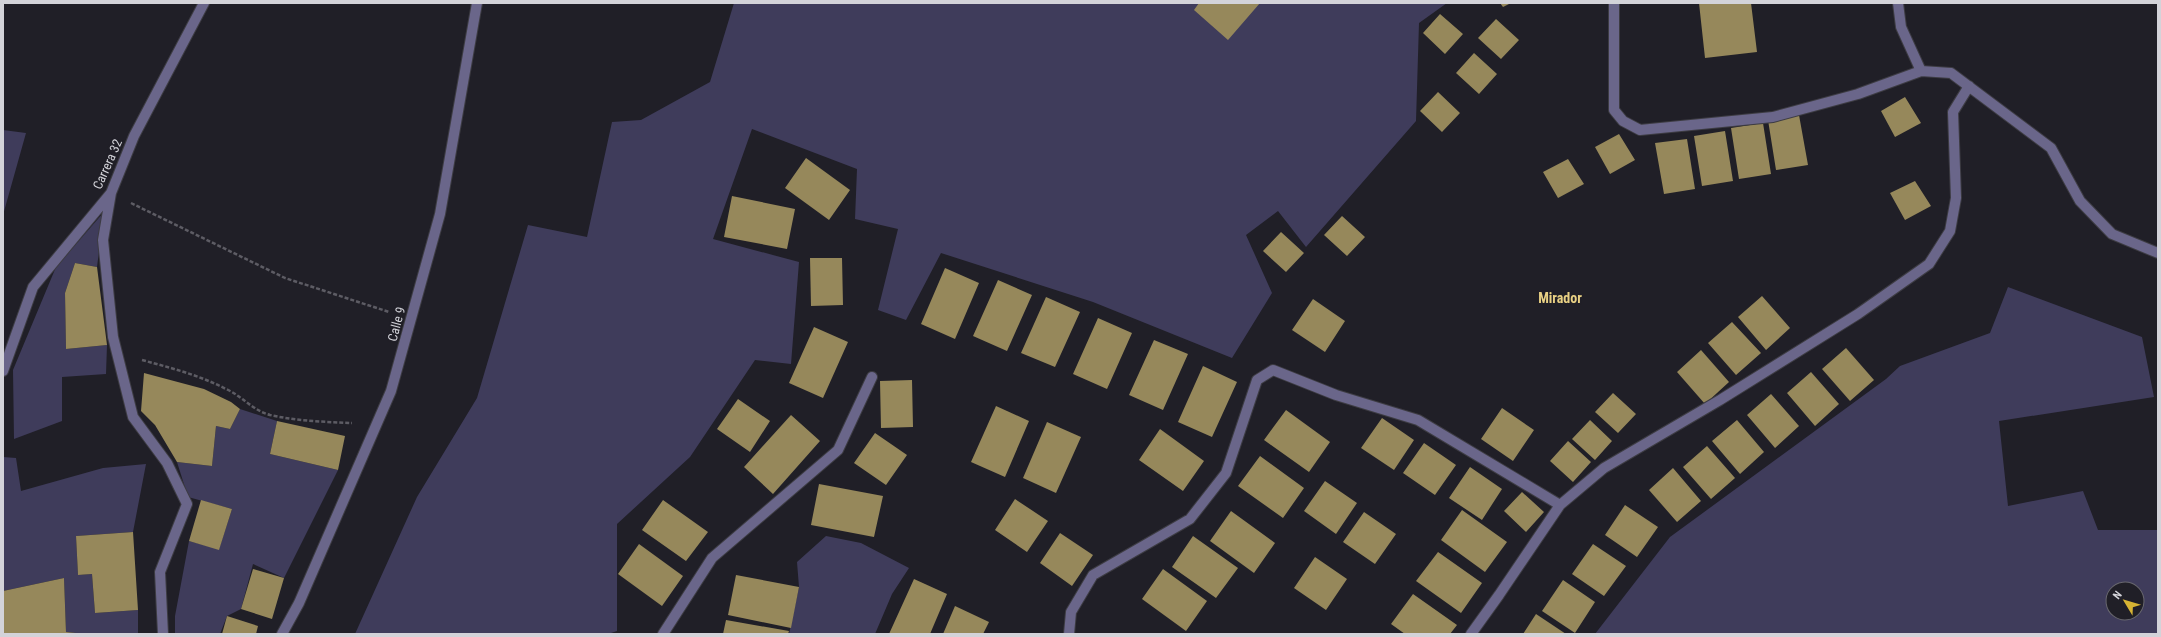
<svg xmlns="http://www.w3.org/2000/svg" width="2161" height="637" font-family="'Roboto Condensed',sans-serif">
<rect width="100%" height="100%" fill="#201f27"/>
<!-- green -->
<path fill="#3f3c5b" fill-rule="evenodd" d="M734 3H1447L1419 23 1416 121 1306 247 1278 211 1246 235 1272 293 1232 358 1093 302 941 253 906 320 878 310 898 229 855 219 857 169 752 129 713 239 799 262 791 364 755 360 690 457 617 524V631L608 634H355L417 497 477 398 528 225 587 237 612 122 641 120 710 82Z
M3 130 26 133 3 215Z
M104 212 97 267 75 263 65 293 66 349 107 345 106 374 62 377V421L14 439 13 370 56 267Z
M2008 287 2142 337 2154 397 1999 421 2008 506 2083 491 2098 530H2158V634H1595L1670 537 1886 379 1900 366 1990 333ZM2113 589H2137V613H2113Z
M240 409 277 421 270 454 338 470 284 578 253 564 241 609 227 616 220 634H175V616L189 541 219 549 232 509 188 497 177 462 212 466 216 426 230 429Z
M3 457 16 458 21 491 103 468 146 464 133 532 76 536 78 575 92 574 95 613 138 610V634H86L66 632 64 578 3 591Z
M826 536 861 543 909 568 892 594 875 634H789L799 587 797 562Z"/>
<!-- building -->
<path fill="#96885b" d="M1199 3H1260L1228 40 1194 10Z
M1500 3H1511L1503 7Z
M1699 3H1751L1757 52 1705 58Z
M1440 14 1463 34 1445 54 1423 33Z
M1496 19 1519 40 1501 59 1478 38Z
M1474 53 1497 74 1479 94 1456 73Z
M1438 92 1460 113 1442 132 1420 111Z
M1905 97 1921 123 1895 137 1881 111Z
M1799 115 1808 165 1776 170 1768 120Z
M1763 123 1771 174 1739 179 1731 128Z
M1725 131 1733 181 1702 186 1694 136Z
M1619 134 1635 160 1610 174 1595 147Z
M1687 139 1695 189 1664 194 1655 143Z
M806 158 850 190 829 220 785 188Z
M1568 159 1584 184 1558 198 1543 172Z
M1915 181 1931 206 1905 220 1890 193Z
M732 196 795 209 787 249 724 237Z
M1342 216 1365 237 1347 256 1324 235Z
M1281 232 1304 253 1286 272 1263 251Z
M810 258H842L843 305 811 306Z
M75 263 97 267 107 345 66 349 65 293Z
M945 268 979 283 955 339 921 324Z
M998 280 1032 295 1007 351 973 336Z
M1762 296 1790 328 1766 350 1738 317Z
M1046 297 1080 312 1055 367 1021 353Z
M1313 299 1345 321 1325 352 1292 330Z
M1098 318 1132 333 1107 389 1073 374Z
M1732 322 1761 353 1736 375 1708 343Z
M814 327 848 342 823 398 789 383Z
M1154 340 1188 354 1163 410 1129 395Z
M1846 348 1874 380 1850 401 1822 369Z
M1701 350 1729 382 1705 404 1677 372Z
M1203 366 1237 382 1212 437 1178 422Z
M1811 372 1839 404 1815 426 1787 393Z
M144 373 204 389 231 402 240 409 230 429 216 426 212 466 177 462 155 425 141 411Z
M912 380 913 427 881 428 880 381Z
M1613 393 1636 414 1618 433 1595 412Z
M1771 394 1799 426 1775 448 1747 415Z
M738 399 770 421 750 452 717 429Z
M996 406 1029 421 1005 477 971 462Z
M1502 408 1534 430 1513 461 1481 439Z
M1286 410 1330 442 1309 472 1264 440Z
M791 415 820 441 773 494 744 467Z
M1382 418 1414 440 1394 470 1361 448Z
M1590 420 1612 441 1595 460 1572 439Z
M1737 420 1764 452 1740 474 1712 441Z
M277 421 345 436 338 470 270 454Z
M1047 422 1081 437 1056 493 1023 478Z
M1160 429 1204 461 1183 491 1139 460Z
M875 433 907 455 886 485 854 463Z
M1568 441 1591 462 1573 482 1550 461Z
M1424 443 1456 465 1435 495 1403 473Z
M1707 446 1735 478 1711 499 1683 467Z
M1260 456 1304 488 1283 518 1238 486Z
M1470 467 1502 489 1482 520 1449 498Z
M1673 468 1701 501 1677 522 1649 490Z
M1325 481 1357 503 1336 534 1304 511Z
M819 484 883 496 874 537 811 525Z
M1522 492 1544 512 1526 532 1504 511Z
M1015 499 1048 521 1027 552 995 530Z
M201 500 232 509 219 550 189 541Z
M663 500 708 532 686 561 642 530Z
M1625 505 1658 527 1637 557 1605 535Z
M1462 510 1507 542 1485 572 1441 540Z
M1231 511 1275 543 1254 573 1210 541Z
M1364 512 1396 534 1375 564 1343 542Z
M133 532 138 610 95 613 92 574 78 575 76 536Z
M1060 533 1093 555 1072 586 1040 563Z
M1193 536 1238 568 1216 598 1172 567Z
M639 544 683 576 662 606 618 574Z
M1593 544 1626 566 1604 596 1572 574Z
M1438 552 1482 583 1461 613 1416 581Z
M1315 557 1347 579 1326 610 1294 588Z
M253 569 284 578 272 619 241 609Z
M1163 569 1207 601 1186 631 1142 599Z
M736 575 799 587 791 628 728 615Z
M64 578 66 632 86 634H3V591Z
M914 579 947 594 930 634H889Z
M1563 580 1595 602 1575 633 1542 611Z
M1413 594 1457 625 1450 634H1405L1391 624Z
M955 606 989 622 983 634H943Z
M1536 614 1566 634H1523Z
M227 616 258 626 256 634H222Z
M726 620 789 631 788 634H723Z"/>
<g fill="none" stroke-linecap="round" stroke-linejoin="round">
<defs>
<path id="minor" d="M1614 3V110L1623 121 1640 130 1773 117 1858 94 1921 71
M1898 3 1901 27 1921 71 1951 73 2051 148 2080 201 2112 234 2158 253
M111 193 103 240 113 337 133 417 167 463 187 504 160 572 163 634
M3 371 33 287 111 193 134 136 204 3
M282 634 299 603 391 391 440 214 477 3
M663 634 712 558 838 450 872 377
M1069 634 1071 612 1093 575 1190 519 1226 473 1257 380 1273 370 1336 395 1418 420 1560 505
M1471 634 1499 595 1560 505 1604 468 1720 400 1858 314 1929 264 1950 231 1956 198 1953 112 1969 86"/>
</defs>
<!-- minor casing -->
<use href="#minor" stroke="#3d3c43" stroke-width="12"/>
<!-- path -->
<path stroke="#5d5c64" stroke-width="2.5" stroke-dasharray="4 2" stroke-linecap="butt" d="M131 203 285 278 389 312
M142 360C171 368 199 375 226 389 242 396 252 410 270 415 297 421 325 422 352 423"/>
<!-- minor -->
<use href="#minor" stroke="#6a668a" stroke-width="10"/>
</g>
<g text-anchor="middle" stroke-width="4" stroke-linejoin="round" paint-order="stroke">
<!-- street labels -->
<g font-size="13" fill="#d3d3d9" stroke="#201f27">
<text transform="translate(107 164) rotate(-66)" y="5">Carrera 32</text>
<text transform="translate(396 324) rotate(-75)" y="5">Calle 9</text>
</g>
<!-- neighbourhood labels -->
<g font-size="14" font-weight="bold" fill="#e9d184" stroke="#201f27">
<text x="1560" y="303">Mirador</text>
</g>
</g>
<!-- border -->
<rect width="2161" height="637" fill="none" stroke="#d3d3d9" stroke-width="8"/>
<!-- north arrow -->
<g transform="translate(2125 601) rotate(308)"><circle r="19" fill="#201f27" stroke="#68676e"/>
<path d="M0-3L7 15L0 10L-7 15Z" fill="#d7b434"/>
<text y="-6" font-size="11" font-weight="bold" text-anchor="middle" fill="#d3d3d9">N</text>
</g>
</svg>
